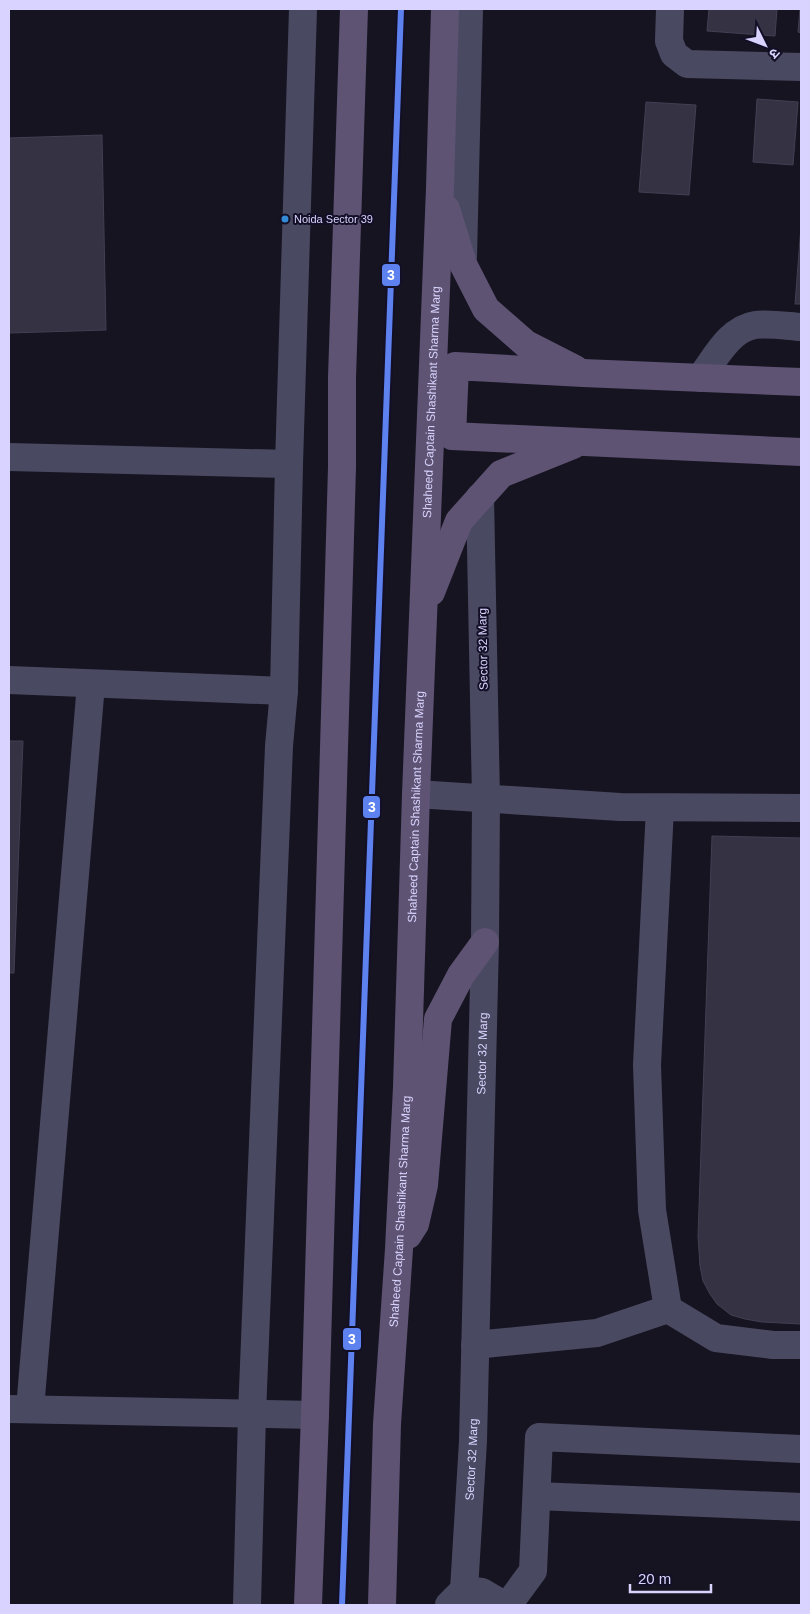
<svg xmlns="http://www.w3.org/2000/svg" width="810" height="1614" font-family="Arial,'Noto Sans Devanagari',sans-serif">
<rect width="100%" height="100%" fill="#161421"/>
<!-- building -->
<path fill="#343243" stroke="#433f54" d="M709 9H777L775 36 707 31Z
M800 9H801V33L798 32Z
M757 99 798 102 793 165 753 162Z
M646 102 696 105 689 195 639 192Z
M102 135 106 330 9 333V138Z
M801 226V304H795Z
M9 741H23L14 973H9Z
M712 836 801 838V1324L762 1322 745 1319 731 1315 717 1304 710 1294 703 1281 700 1266 698 1236Z"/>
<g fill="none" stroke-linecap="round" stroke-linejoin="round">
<!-- minor -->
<g stroke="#4a4962" stroke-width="28">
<path d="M670 9 669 41 674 54 687 64 801 67"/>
<path d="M463 257 469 9"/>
<path d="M700 378C715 359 729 329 755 325 768 323 787 326 801 327"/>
<path d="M9 457 289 464"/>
<path d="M9 680 284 691"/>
<path d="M416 794 620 807 801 808"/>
<path d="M660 808 647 1065 652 1210 668 1309"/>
<path d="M475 1345 597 1333 668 1309 716 1338 773 1345H801"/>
<path d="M9 1409 315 1415"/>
<path d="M30 1409 91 684"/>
<path d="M537 1496 801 1507"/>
<path d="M464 1590 482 1592 504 1605"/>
<path d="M247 1605 252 1414 279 746 284 691 289 464 303 9"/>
<path id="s1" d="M449 1605 464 1590 473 1441 485 942 486 799 480 497"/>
<path d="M508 1605 533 1571 539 1437 801 1449"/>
</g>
<!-- major -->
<g stroke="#5e5373" stroke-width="28">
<path d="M446 209 463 264 486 309 526 344 575 369"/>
<path d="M801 382 583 373 455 366 452 436 801 452"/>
<path d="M431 592 459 521 501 474 573 445"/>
<path d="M408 1235 415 1224 424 1185 438 1019 461 975 485 942"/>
<path d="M308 1605 315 1415 342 467V378L354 9"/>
<path id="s2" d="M382 1605 387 1424 399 1249 407 1087 416 794 440 188 445 9"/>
</g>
<defs>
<path id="metro-1" d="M342 1605 401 9"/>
</defs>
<!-- metro-1 casing -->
<use href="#metro-1" stroke="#130f26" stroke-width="10"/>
<!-- metro-1 -->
<use href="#metro-1" stroke="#5d81ee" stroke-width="6"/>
</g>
<!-- markers -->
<circle fill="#338bd7" stroke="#130f26" stroke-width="2" cx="285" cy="219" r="4.5"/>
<g text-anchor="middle" stroke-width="4" stroke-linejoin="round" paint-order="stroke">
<!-- bus labels -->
<g font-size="11" fill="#d9d4ff" stroke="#130f26" text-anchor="start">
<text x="294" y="223">Noida Sector 39</text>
</g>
<!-- street labels -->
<g font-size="12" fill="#d9d4ff" stroke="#130f26">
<text dy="4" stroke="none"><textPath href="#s2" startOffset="1204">Shaheed Captain Shashikant Sharma Marg</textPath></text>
<text transform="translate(483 649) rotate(-91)" y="4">Sector 32 Marg</text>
<text dy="4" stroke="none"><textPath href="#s2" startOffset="799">Shaheed Captain Shashikant Sharma Marg</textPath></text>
<text dy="4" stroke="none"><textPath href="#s1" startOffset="558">Sector 32 Marg</textPath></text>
<text dy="4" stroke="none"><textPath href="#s2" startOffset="394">Shaheed Captain Shashikant Sharma Marg</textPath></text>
<text dy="4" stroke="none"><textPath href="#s1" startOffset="152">Sector 32 Marg</textPath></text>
</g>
</g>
<g stroke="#130f26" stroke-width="2">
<rect x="381" y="263" width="20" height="24" rx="5" fill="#5d81ee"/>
<rect x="362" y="795" width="19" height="24" rx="5" fill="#5d81ee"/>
<rect x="342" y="1327" width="20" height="24" rx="5" fill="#5d81ee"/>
</g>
<g font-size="14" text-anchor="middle" font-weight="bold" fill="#fff">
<text x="391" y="280">3</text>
<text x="372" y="812">3</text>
<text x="352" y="1344">3</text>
</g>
<!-- border -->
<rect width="810" height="1614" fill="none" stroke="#d9d4ff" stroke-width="20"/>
<!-- north arrow -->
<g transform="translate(765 45) rotate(132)" stroke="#130f26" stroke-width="4" paint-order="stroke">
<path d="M0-4L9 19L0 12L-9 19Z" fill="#d9d4ff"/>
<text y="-8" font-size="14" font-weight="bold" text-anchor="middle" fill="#d9d4ff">उ</text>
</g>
<!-- scale -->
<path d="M630 1584v8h81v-8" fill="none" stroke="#d9d4ff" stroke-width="2.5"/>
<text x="638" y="1584" font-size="15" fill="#d9d4ff" stroke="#130f26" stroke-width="4" paint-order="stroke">20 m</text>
</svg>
